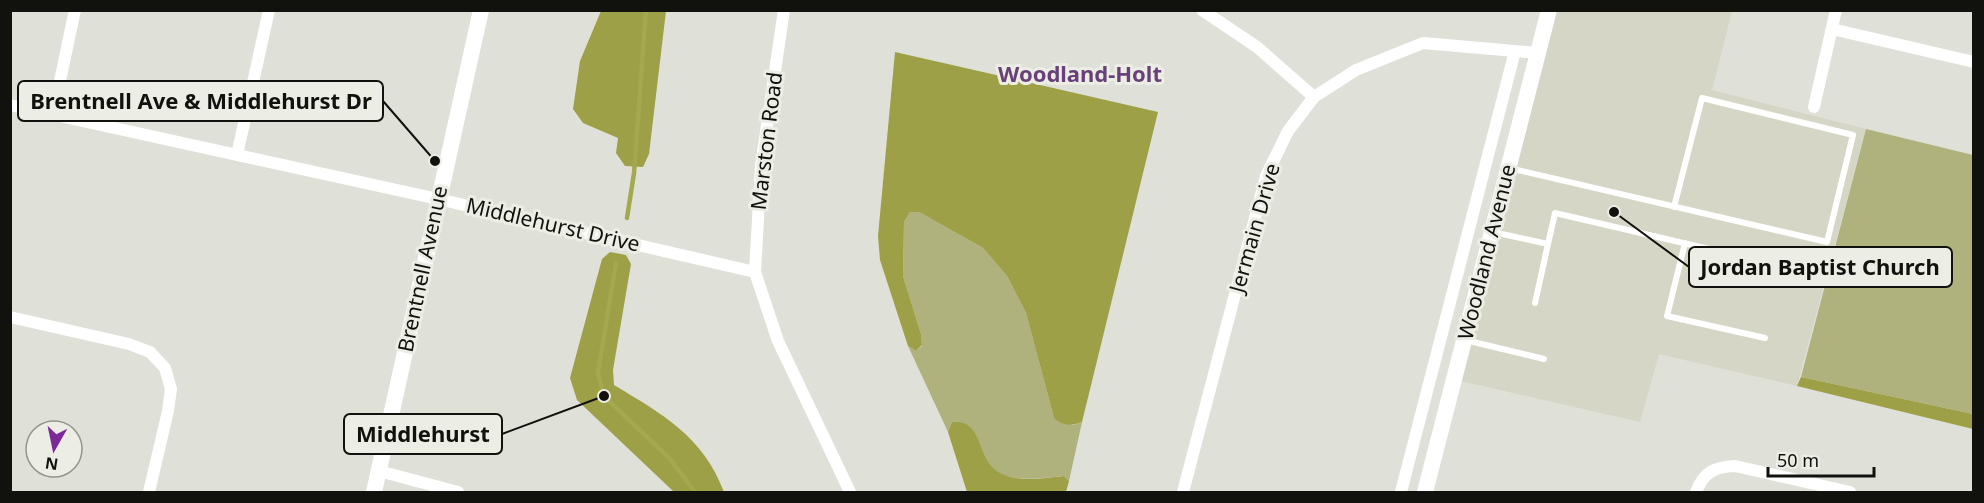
<svg xmlns="http://www.w3.org/2000/svg" width="1984" height="503" font-family="'Noto Sans',sans-serif">
<rect width="100%" height="100%" fill="#dfe0d7"/>
<!-- built -->
<path fill="#d5d6c6" d="M1550 11H1732L1712 90 1866 129 1797 386 1659 354 1640 422 1456 380Z"/>
<!-- green -->
<path fill="#afb27c" d="M1866 129 1973 155V414L1801 377Z
M910 212H919L983 248 1007 276 1026 313 1054 418 1073 425 1082 422 1069 481 1064 476C1042 478 1003 485 988 464 981 455 977 441 972 430L952 422 948 432 908 346 916 351 922 346 921 334 903 276 904 222Z"/>
<!-- forest -->
<path fill="#9da046" d="M601 11H666L649 154 643 167 625 166 616 153 618 138 583 123 573 109 580 61Z
M895 52 1158 112 1082 422C1071 426 1063 426 1054 418L1026 313 1007 276 983 248 919 212H910L904 222 903 276 921 334 922 345 916 351 908 346 880 260 878 236Z
M610 252 626 255 631 264 613 370 614 385C662 414 703 436 724 492H674L577 400 570 378 602 259Z
M1801 377 1973 414V429L1797 386Z
M952 422C956 422 962 422 966 424 983 434 979 462 1000 473 1019 483 1043 478 1064 476L1069 481 1066 492H967L948 432Z"/>
<g fill="none" stroke-linecap="round" stroke-linejoin="round">
<!-- stream -->
<path stroke="#a4a84e" stroke-width="4.5" d="M627 218 634 173 646 10
M616 263 598 373 604 396 669 458 695 492"/>
<!-- service -->
<path stroke="#fff" stroke-width="6" d="M1509 168 1827 242 1853 135 1702 98 1674 207
M1493 232 1548 244 1555 213 1782 266
M1685 243 1667 316 1765 338
M1535 303 1548 244
M1465 340 1544 359"/>
<!-- minor -->
<path stroke="#fff" stroke-width="12" d="M1202 10 1257 47 1314 97
M1832 29 1974 62
M10 105 438 199 755 272 778 341 850 492
M1814 107 1836 10
M53 114 75 10
M237 155 269 10
M755 272 761 166 784 10
M10 317 129 344 150 352 165 368 171 389 168 411 149 492
M379 471 458 492
M1183 492 1266 176 1288 131 1314 97 1356 70 1423 43 1538 53
M1401 492 1515 51
M1696 492C1704 472 1714 467 1735 466L1850 492"/>
<!-- tertiary -->
<path stroke="#fff" stroke-width="16" d="M374 492 481 10
M1425 492 1549 10"/>
</g>
<g text-anchor="middle" stroke-width="6" stroke-linejoin="round" paint-order="stroke">
<!-- street labels -->
<g font-size="21" fill="#11110e" stroke="#ecede4">
<text transform="translate(767 141) rotate(-83)" y="7">Marston Road</text>
<text transform="translate(553 225) rotate(13)" y="7">Middlehurst Drive</text>
<text transform="translate(1255 228) rotate(-74)" y="7">Jermain Drive</text>
<text transform="translate(1487 252) rotate(-76)" y="7">Woodland Avenue</text>
<text transform="translate(423 269) rotate(-78)" y="7">Brentnell Avenue</text>
</g>
<!-- neighbourhood labels -->
<g font-size="22" font-weight="bold" fill="#694179" stroke="#ecede4">
<text x="1080" y="82">Woodland-Holt</text>
</g>
</g>
<!-- callouts -->
<path fill="none" stroke="#11110e" stroke-width="2" d="M435 161L383 101M1614 212L1689 267M604 396L502 434"/>
<g fill="#11110e" stroke="#ecede4" stroke-width="2">
<circle cx="435" cy="161" r="6"/>
<circle cx="1614" cy="212" r="6"/>
<circle cx="604" cy="396" r="6"/>
</g>
<g fill="#ecede4" stroke="#11110e" stroke-width="2">
<rect x="18" y="81" width="365" height="40" rx="6"/>
<rect x="1689" y="247" width="263" height="40" rx="6"/>
<rect x="344" y="414" width="158" height="40" rx="6"/>
</g>
<g font-size="22" text-anchor="middle" font-weight="bold" fill="#11110e">
<text x="201" y="109">Brentnell Ave &amp; Middlehurst Dr</text>
<text x="1820" y="275">Jordan Baptist Church</text>
<text x="423" y="442">Middlehurst</text>
</g>
<!-- border -->
<rect width="1984" height="503" fill="none" stroke="#11110e" stroke-width="24"/>
<!-- north arrow -->
<g transform="translate(54 449) rotate(189)"><circle r="28" fill="#ecede4" stroke="#94958e" stroke-width="1.5"/>
<path d="M0-4.5L10 22L0 15L-10 22Z" fill="#7c2999"/>
<text y="-9" font-size="16" font-weight="bold" text-anchor="middle" fill="#11110e">N</text>
</g>
<!-- scale -->
<path d="M1768 467v9h106v-9" fill="none" stroke="#11110e" stroke-width="3"/>
<text x="1777" y="467" font-size="18" fill="#11110e" stroke="#ecede4" stroke-width="4.5" paint-order="stroke">50 m</text>
</svg>
